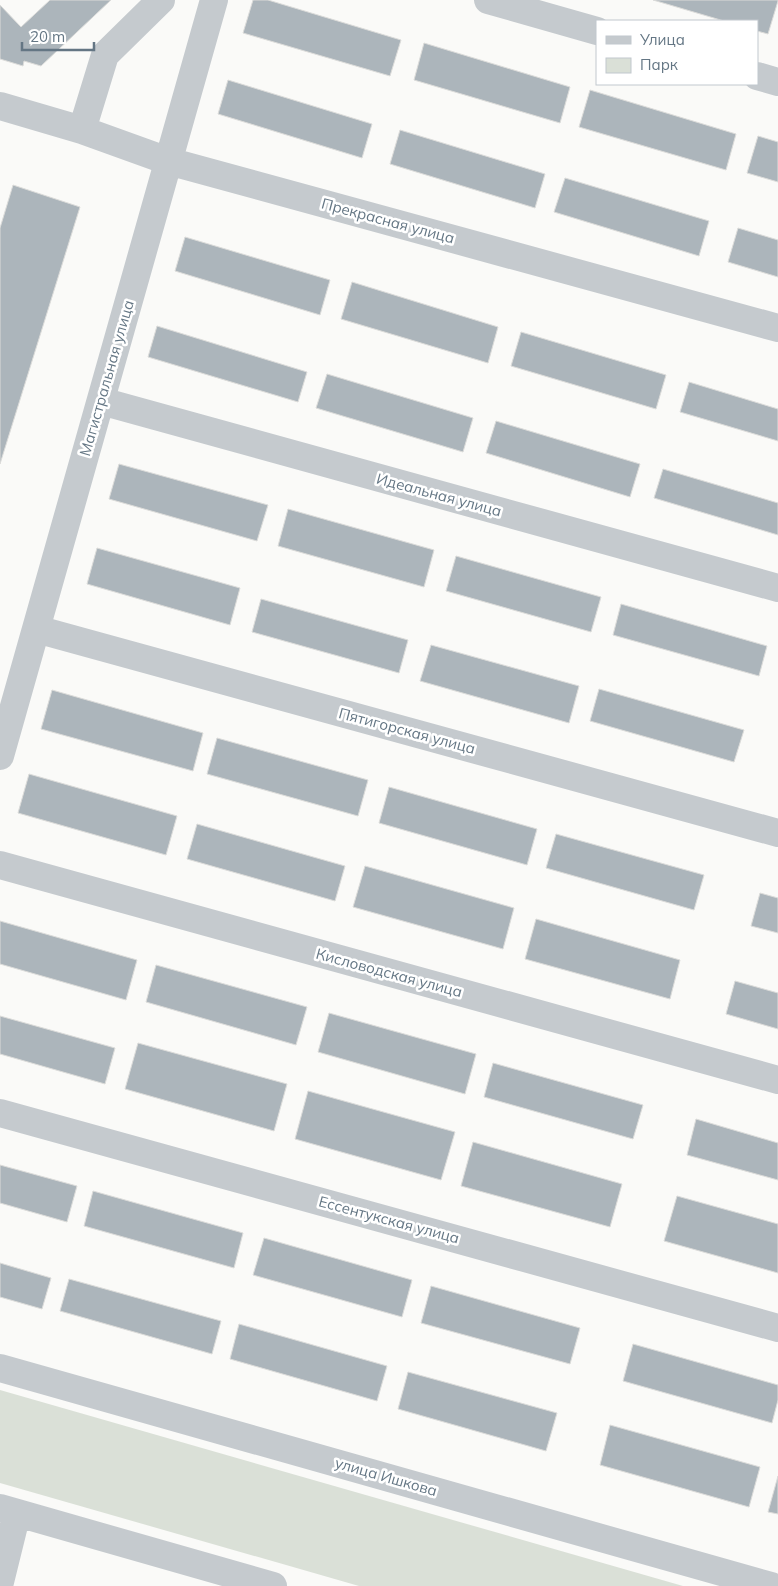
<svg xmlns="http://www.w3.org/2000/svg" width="778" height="1586" font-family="Mulish,sans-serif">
<rect width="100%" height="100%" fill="#fafaf8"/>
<!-- green -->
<path fill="#dae0d7" d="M0 1390 683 1586H359L0 1483Z"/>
<!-- building -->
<path fill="#acb5bb" stroke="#dcdcda" d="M50 0H111L41 66 24 61 23 66 0 59V5L21 27Z
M253 0H268L401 40 390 76 243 33Z
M653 0H778V1L768 34 757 31V21H724Z
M424 43 570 87 560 123 414 80Z
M228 80 372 124 362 158 218 114Z
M590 90 736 134 726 170 579 127Z
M400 130 545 174 535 208 390 164Z
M758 136 778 142V182L747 173Z
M565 178 709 221 699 256 554 212Z
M13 185 80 207 0 464V228Z
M738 228 778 240V277L728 262Z
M185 237 330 280 320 315 175 271Z
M352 282 498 327 488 363 341 319Z
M157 326 307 372 298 402 148 357Z
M521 332 666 375 656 409 511 366Z
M327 374 473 418 463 452 316 408Z
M689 382 778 409V441L680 412Z
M496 421 640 464 630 497 486 453Z
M119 464 268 505 257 541 109 499Z
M663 469 778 503V535L654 498Z
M288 509 434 550 424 587 278 546Z
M97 548 240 588 230 625 87 584Z
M456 556 601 597 591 632 446 591Z
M261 599 408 640 399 673 252 632Z
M621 604 767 646 759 676 613 635Z
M431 645 579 686 569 723 420 681Z
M599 689 744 730 734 762 590 721Z
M52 690 203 733 193 771 41 729Z
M217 738 368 780 358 816 207 774Z
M29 774 177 816 166 855 18 813Z
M389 787 537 829 527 865 379 823Z
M197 824 345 866 335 901 187 859Z
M556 834 704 875 694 910 546 868Z
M365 866 514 908 503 949 353 907Z
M760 893 778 898V933L751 926Z
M536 919 680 960 670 999 525 959Z
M0 921 137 960 126 1000 0 964Z
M156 965 307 1007 296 1045 146 1002Z
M735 981 778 993V1029L726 1014Z
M329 1013 476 1054 465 1094 318 1052Z
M0 1016 115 1048 105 1084 0 1054Z
M138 1043 287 1084 274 1131 125 1089Z
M493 1063 643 1105 633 1139 484 1097Z
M308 1091 455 1132 441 1180 295 1139Z
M696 1119 778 1143V1180L687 1155Z
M473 1142 622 1184 610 1227 461 1186Z
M0 1165 77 1186 67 1222 0 1203Z
M93 1191 243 1233 234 1268 84 1226Z
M677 1196 778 1224V1273L664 1241Z
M264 1238 412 1280 402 1317 253 1275Z
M0 1263 51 1278 42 1309 0 1297Z
M69 1279 221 1321 212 1354 60 1311Z
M431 1286 580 1328 570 1364 421 1323Z
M239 1324 387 1366 377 1401 230 1359Z
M633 1344 778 1385V1400L772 1423 623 1381Z
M408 1372 557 1413 546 1451 398 1409Z
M610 1425 760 1467 749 1507 600 1465Z
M778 1476V1514L768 1512Z"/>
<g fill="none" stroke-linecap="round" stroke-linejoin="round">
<!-- minor -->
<path stroke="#c5cace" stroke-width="28" d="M488 0 597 31
M757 76 778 82
M0 106 82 130 168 161 778 328
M82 130 105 55 161 0
M101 401 778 588
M36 629 778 833
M0 756 214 0
M0 865 778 1080
M0 1113 778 1328
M0 1368 771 1586
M0 1508 273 1586
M0 1582 17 1513"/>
</g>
<g text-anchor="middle" stroke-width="5" stroke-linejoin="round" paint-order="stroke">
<!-- street labels -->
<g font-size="15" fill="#647684" stroke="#fff">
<text transform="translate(388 221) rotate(15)" y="5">Прекрасная улица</text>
<text transform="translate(107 378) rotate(-74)" y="5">Магистральная улица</text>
<text transform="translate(439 495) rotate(15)" y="5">Идеальная улица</text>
<text transform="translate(407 731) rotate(15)" y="5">Пятигорская улица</text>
<text transform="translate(389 973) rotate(15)" y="5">Кисловодская улица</text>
<text transform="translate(389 1220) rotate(15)" y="5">Ессентукская улица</text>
<text transform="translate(386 1477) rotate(16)" y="5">улица Ишкова</text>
</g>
</g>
<!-- legend -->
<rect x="596" y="20" width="162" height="65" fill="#ffffff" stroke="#c1c8ce"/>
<rect x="606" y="36" width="25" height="8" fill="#c5cace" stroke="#c1c8ce"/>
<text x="640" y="45" font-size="15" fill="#647684">Улица</text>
<rect x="606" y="58" width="25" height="15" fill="#dae0d7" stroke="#c1c8ce"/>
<text x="640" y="70" font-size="15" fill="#647684">Парк</text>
<!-- scale -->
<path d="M22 42v8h72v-8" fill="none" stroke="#647684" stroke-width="2.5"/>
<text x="30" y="42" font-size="15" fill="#647684" stroke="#ffffff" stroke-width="4" paint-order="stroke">20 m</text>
</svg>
